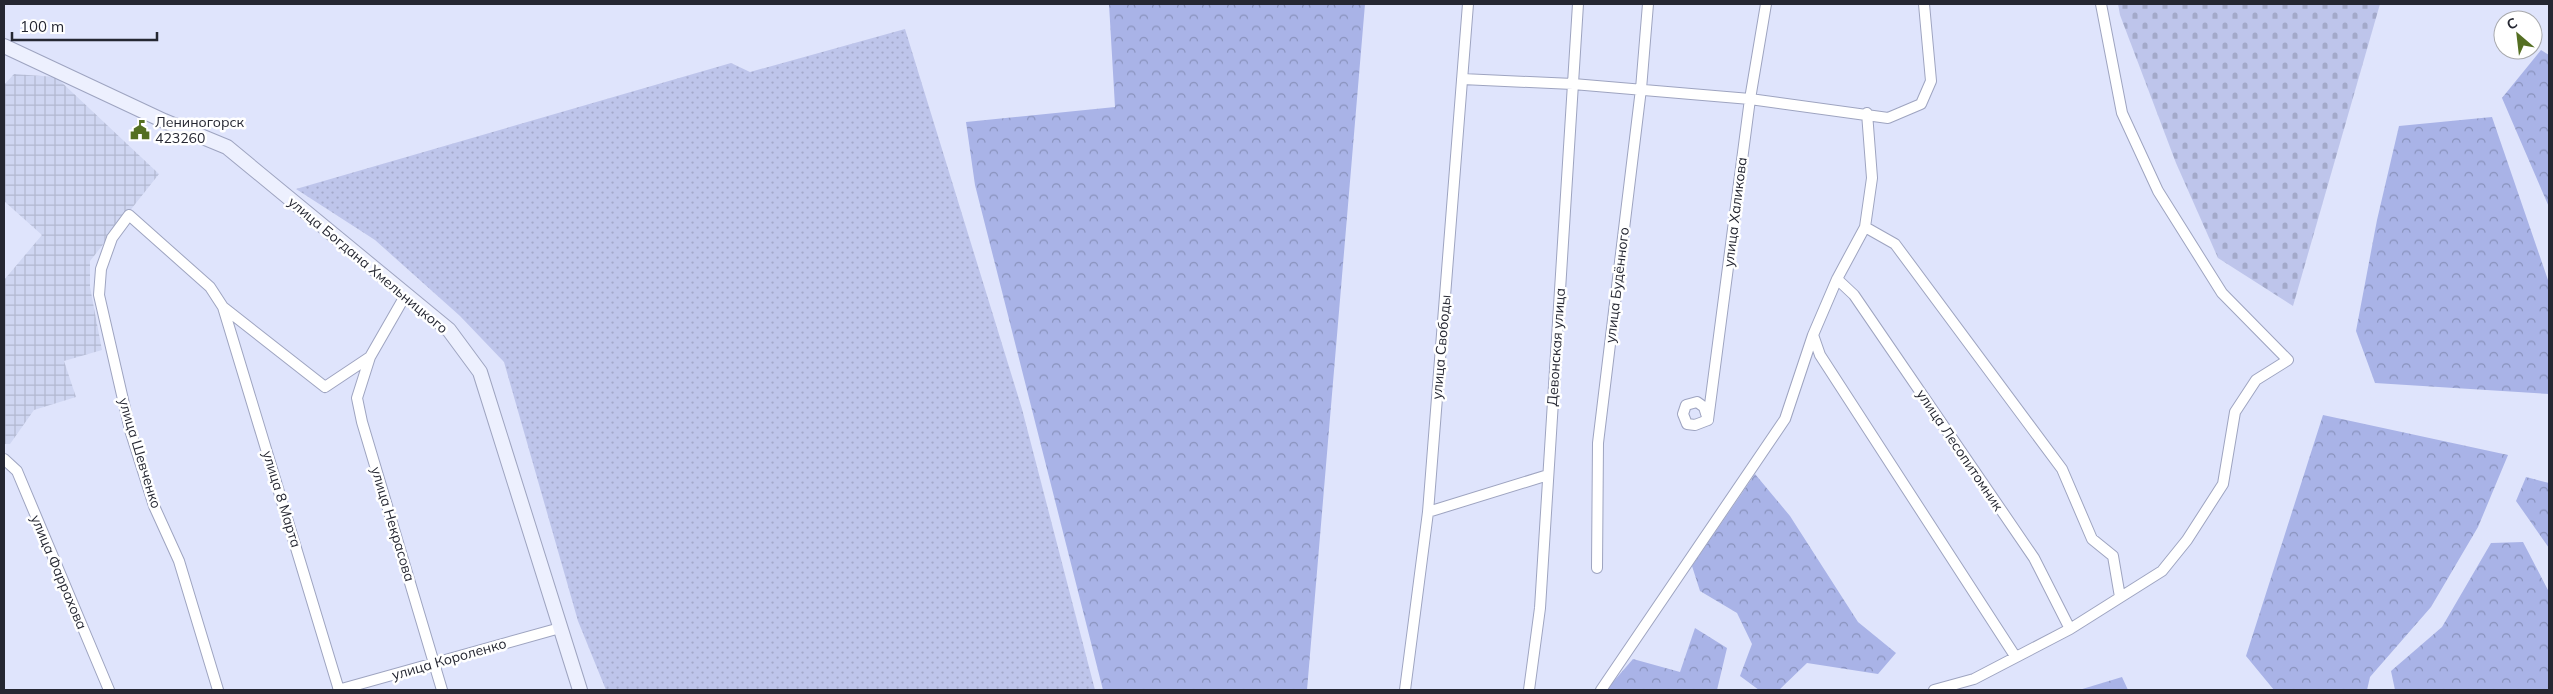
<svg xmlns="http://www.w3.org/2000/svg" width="2553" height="694" font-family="Mulish,sans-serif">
<defs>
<pattern id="industrial-grid" width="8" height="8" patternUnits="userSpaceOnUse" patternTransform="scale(1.25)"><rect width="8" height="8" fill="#cfd6f2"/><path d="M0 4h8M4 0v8" fill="none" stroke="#b2b8d0"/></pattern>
<pattern id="forest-crowns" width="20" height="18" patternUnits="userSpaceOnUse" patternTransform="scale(1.25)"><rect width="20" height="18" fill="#a9b3e7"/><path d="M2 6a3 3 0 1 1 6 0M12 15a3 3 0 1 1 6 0" fill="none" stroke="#8992bc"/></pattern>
<pattern id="cemetery-stones" width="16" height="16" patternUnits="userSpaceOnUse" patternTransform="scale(1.25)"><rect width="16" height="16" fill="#bec5eb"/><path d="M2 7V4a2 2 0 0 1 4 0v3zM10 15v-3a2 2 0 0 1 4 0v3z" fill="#a3a9ca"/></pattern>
<pattern id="garden-dots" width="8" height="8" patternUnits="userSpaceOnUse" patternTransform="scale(1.25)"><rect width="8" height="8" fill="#bec5eb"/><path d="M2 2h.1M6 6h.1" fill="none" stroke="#a3a9ca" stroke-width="1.8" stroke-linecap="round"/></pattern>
</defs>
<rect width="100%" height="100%" fill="#dfe4fc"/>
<!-- industrial -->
<path fill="url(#industrial-grid)" d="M14 74 56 77 159 174 90 261V287L102 350 64 361 76 397 34 410 10 444H4V280L42 235 4 201V85Z"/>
<!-- forest -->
<path fill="url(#forest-crowns)" d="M1109 4H1365L1307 690H1103L975 185 966 122 1115 107Z
M2541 50 2549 55V207L2502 98Z
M2492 117 2549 283V394L2375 383 2356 331 2377 220 2399 126Z
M2323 415 2508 455 2478 527 2431 607 2370 677 2367 690H2274L2246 656Z
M1755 474 1790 516 1858 622 1896 653 1878 674 1807 663 1779 690H1759L1740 676 1752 644 1737 613 1700 591 1692 566Z
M2526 477 2549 483V548L2516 501Z
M2523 542 2549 592V690H2395L2391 671 2442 627 2491 543Z
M1695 628 1727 648 1717 690H1606L1633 659 1680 672Z
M2122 677 2128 690H2079Z"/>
<!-- cemetery -->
<path fill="url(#cemetery-stones)" d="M2118 4H2380L2293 306 2218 258 2176 163 2120 15Z"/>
<!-- garden -->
<path fill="url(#garden-dots)" d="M905 29 1022 409 1095 690H606L578 621 504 362 460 316 375 240 296 189 731 63 750 72Z"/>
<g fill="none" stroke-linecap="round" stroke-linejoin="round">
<defs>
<path id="street" d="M1462 79 1573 84 1750 99 1888 118 1921 104 1931 81 1924 4
M1867 113 1872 178 1865 227 1837 279 1813 335 1820 355 2015 656
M1865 227 1895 244 2062 469 2092 539 2113 556 2120 597
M1837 279 1854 295 2034 558 2070 629
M405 296 370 357 357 398 362 422 442 690
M223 307 339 690
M1697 402 1704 407 1708 420 1695 425 1687 424 1683 414 1686 405Z
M1708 420 1750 99 1766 4
M4 459 17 471 109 690
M1428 512 1548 475
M1597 568 1598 443 1641 89 1648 4
M218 690 179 561 154 506 130 430 99 295 101 269 112 238 129 215 210 287 223 307 325 387 370 357
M338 690 560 628
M1405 690 1428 512 1468 4
M1529 690 1540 608 1578 4
M1601 690 1785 419 1813 335
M1934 690 1974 679 2070 629 2162 571 2187 540 2223 484 2235 412 2256 380 2288 360 2222 293 2158 191 2122 113 2101 4"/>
<path id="secondary" d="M4 46 164 121 227 147 449 330 480 372 580 690"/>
</defs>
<!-- street casing -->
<use href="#street" stroke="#9ea4c0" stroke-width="12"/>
<!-- secondary casing -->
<use href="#secondary" stroke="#9ea4c0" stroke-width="16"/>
<!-- street -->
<use href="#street" stroke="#fff" stroke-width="10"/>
<!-- secondary -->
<use href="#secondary" stroke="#edf0fe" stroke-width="14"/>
</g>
<!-- icons -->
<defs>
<symbol id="civic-bare" viewBox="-9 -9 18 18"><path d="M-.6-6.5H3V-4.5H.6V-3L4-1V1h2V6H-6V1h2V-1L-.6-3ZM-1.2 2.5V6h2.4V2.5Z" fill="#546f22" stroke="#fff" stroke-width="2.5" paint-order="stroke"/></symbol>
</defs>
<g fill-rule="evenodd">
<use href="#civic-bare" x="126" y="116" width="28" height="28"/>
</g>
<g text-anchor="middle" stroke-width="5" stroke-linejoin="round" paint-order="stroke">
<!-- poi labels -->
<g font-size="14" fill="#252732" stroke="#fff" text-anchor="start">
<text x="155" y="127">Лениногорск<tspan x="155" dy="16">423260</tspan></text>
</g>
<!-- street labels -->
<g font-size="14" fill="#252732" stroke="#fff">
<text transform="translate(1735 212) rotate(-83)" y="5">улица Халикова</text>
<text transform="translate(368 265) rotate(40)" y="5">улица Богдана Хмельницкого</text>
<text transform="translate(1617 285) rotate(-83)" y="5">улица Будённого</text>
<text transform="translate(1441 347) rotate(-85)" y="5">улица Свободы</text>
<text transform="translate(1556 347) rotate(-86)" y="5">Девонская улица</text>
<text transform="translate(1960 450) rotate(56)" y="5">улица Лесопитомник</text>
<text transform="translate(140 453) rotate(73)" y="5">улица Шевченко</text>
<text transform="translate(282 499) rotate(73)" y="5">улица 8 Марта</text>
<text transform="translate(393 524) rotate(73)" y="5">улица Некрасова</text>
<text transform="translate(59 572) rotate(67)" y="5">улица Фаррахова</text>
<text transform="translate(449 659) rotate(-16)" y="5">улица Короленко</text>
</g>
</g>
<!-- border -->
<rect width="2553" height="694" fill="none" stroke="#252732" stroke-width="10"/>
<!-- north arrow -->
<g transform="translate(2518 35) rotate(332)"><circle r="24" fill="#ffffff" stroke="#a8a9ad"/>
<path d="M0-4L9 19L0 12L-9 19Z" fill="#546f22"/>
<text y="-8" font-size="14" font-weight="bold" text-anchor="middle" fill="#252732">С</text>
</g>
<!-- scale -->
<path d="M12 32v8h145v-8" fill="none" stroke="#252732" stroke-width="2.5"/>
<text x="20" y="32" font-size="15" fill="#252732" stroke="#ffffff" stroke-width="4" paint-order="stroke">100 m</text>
</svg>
